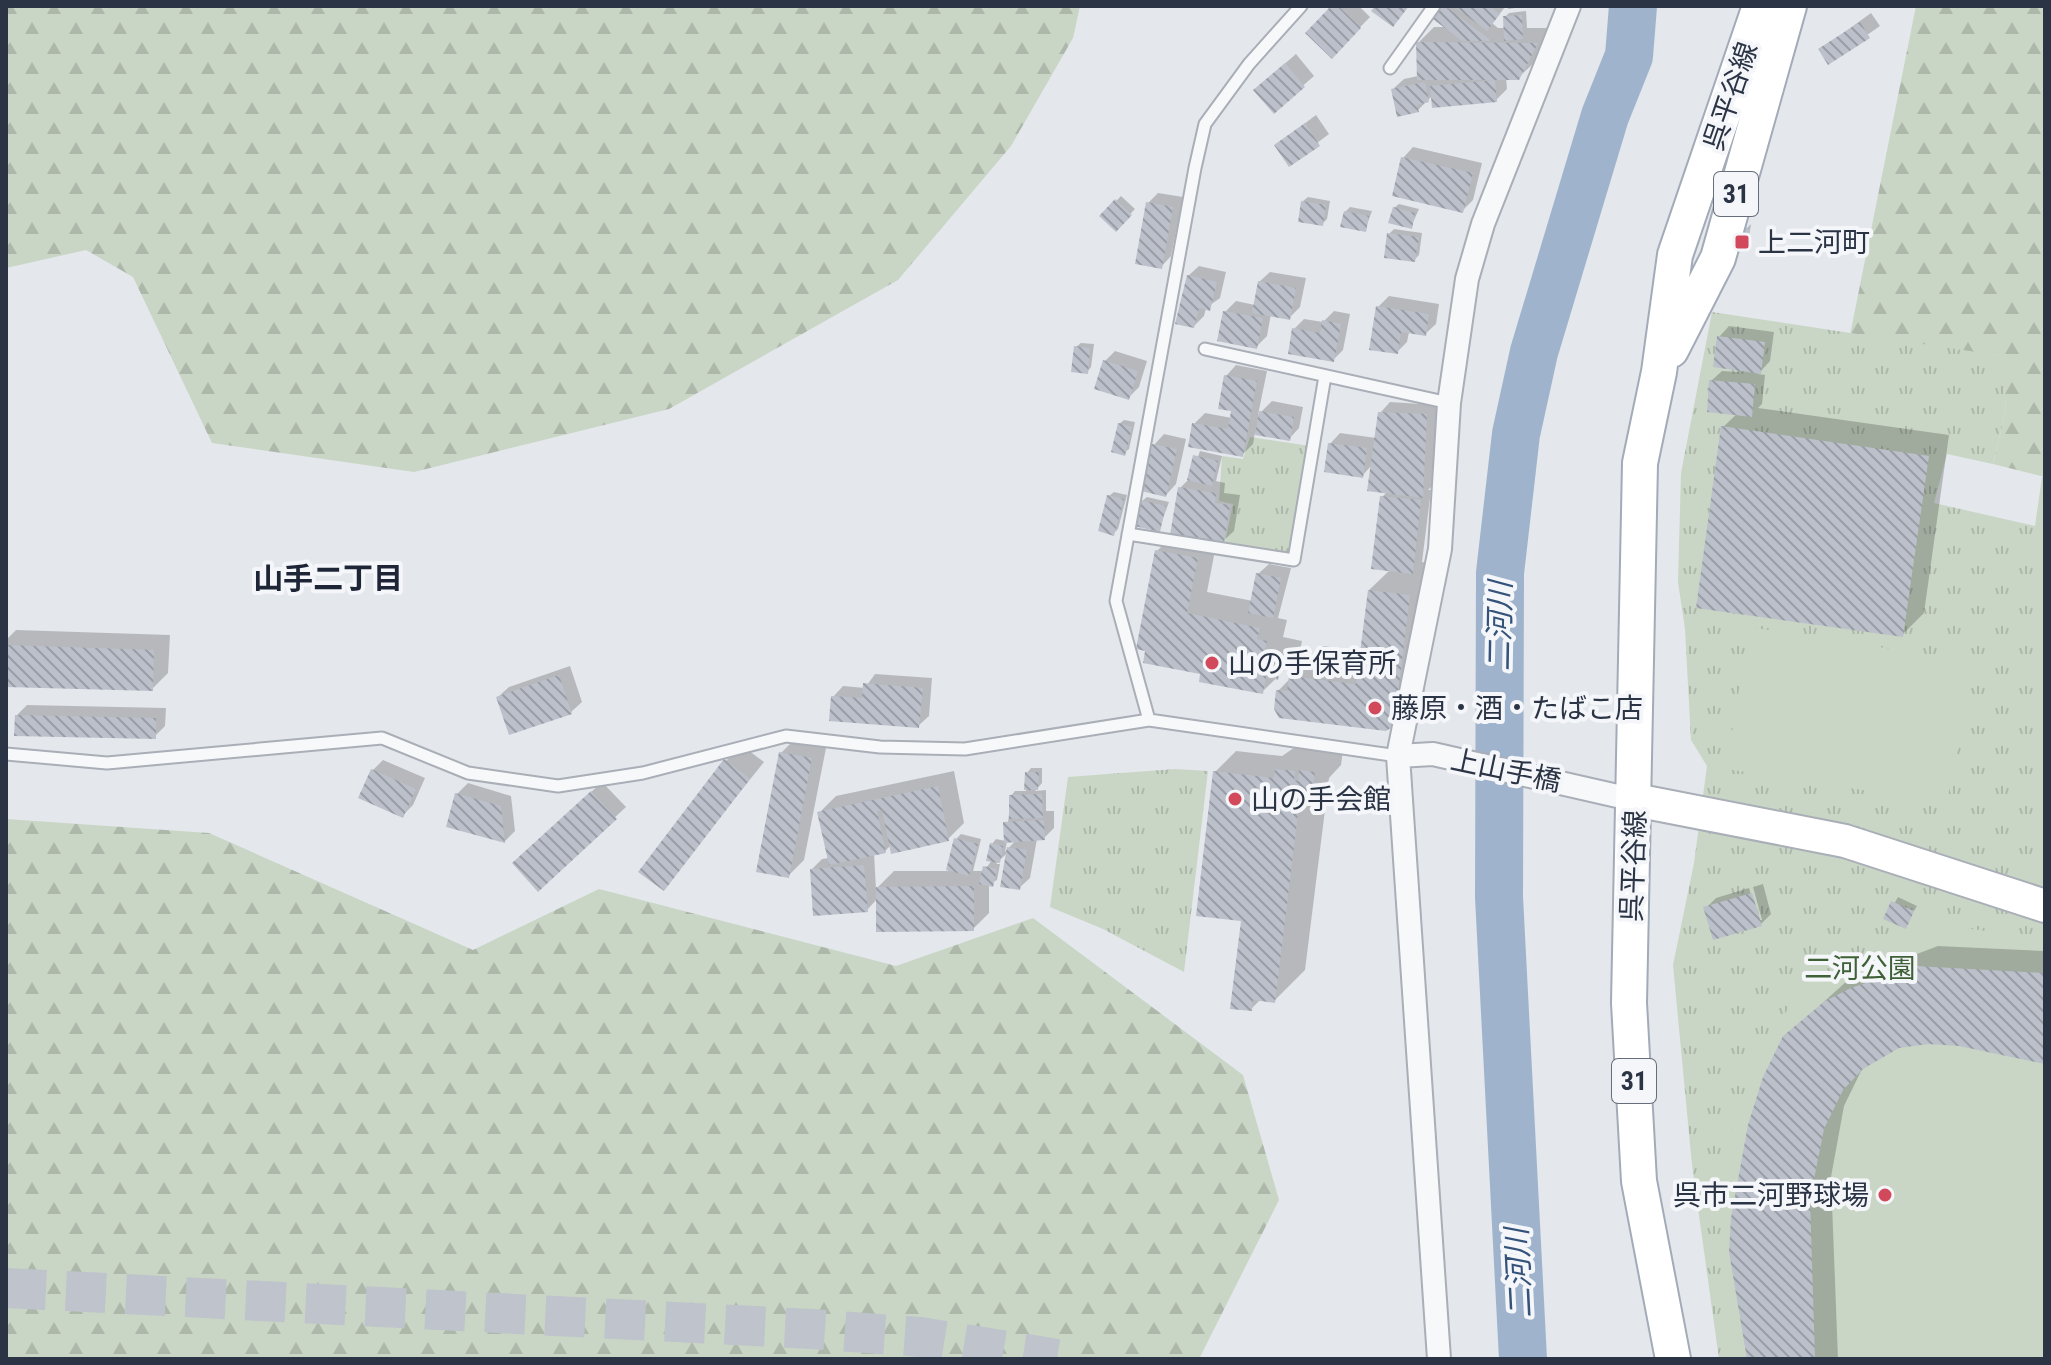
<svg xmlns="http://www.w3.org/2000/svg" width="2051" height="1365" font-family="'Roboto Condensed','Noto Sans JP',sans-serif">
<defs>
<pattern id="forest-firs" width="22" height="20" patternUnits="userSpaceOnUse" patternTransform="scale(2)"><rect width="22" height="20" fill="#c9d6c5"/><path d="M5 1l3.5 6h-7zM16 11l3.5 6h-7z" fill="#adb8ab"/></pattern>
<pattern id="park-tufts" width="24" height="20" patternUnits="userSpaceOnUse" patternTransform="scale(2)"><rect width="24" height="20" fill="#c9d6c5"/><path d="M3 7l-1-3M5 7V3M7 7l1-3M15 17l-1-3M17 17v-4M19 17l1-3" fill="none" stroke="#adb8ab"/></pattern>
<pattern id="building-back-hatch" width="6" height="6" patternUnits="userSpaceOnUse" patternTransform="scale(2)"><rect width="6" height="6" fill="#bbc0ca"/><path d="M-1 5l2 2M0 0l6 6M5-1l2 2" fill="none" stroke="#989da6"/></pattern>
</defs>
<rect width="100%" height="100%" fill="#e4e7ec"/>
<!-- forest -->
<path fill="url(#forest-firs)" d="M6 6H1080L1073 38 1011 146 898 280 669 409 414 472 212 443 133 277 86 250 6 268Z
M1916 6H2045V477L1993 464 2006 409 2001 356 1850 335Z
M6 819 209 833 473 950 599 889 896 966 1033 918 1243 1075 1279 1200 1199 1359H6Z"/>
<!-- park -->
<path fill="url(#park-tufts)" d="M1712 312 2002 356 2006 409 1993 464 1947 454 1934 503 2035 526 2042 477H2045V1359H1719L1692 1165 1673 965 1694 863 1707 766 1691 740 1685 629 1678 582 1681 473Z
M1250 437 1310 446 1291 556 1224 547 1233 504 1219 501 1222 456 1243 459Z
M1175 769 1208 771 1184 972 1103 929 1050 907 1068 777Z"/>
<!-- pitch -->
<path fill="#c9d6c5" d="M1749 627 1970 661 1947 803 1726 769Z
M1926 924 1980 930 2045 947V1359H1737L1727 1330 1721 1288 1727 1140 1753 1072 1776 1027 1806 982Z"/>
<!-- shadow -->
<path fill="#0003" fill-rule="evenodd" d="M1333 6H1359L1370 17 1332 56Z
M1445 6H1506L1492 23 1498 28H1506L1505 17 1509 13 1526 11 1527 28H1551L1535 62 1518 78H1506L1507 89 1496 100 1433 95 1418 110 1393 89 1404 79 1418 76V43L1434 27H1447L1435 19Z
M1508 6H1530L1508 9Z
M1871 13 1880 26 1828 62 1820 50Z
M1296 54 1314 76 1274 111 1266 80Z
M1316 115 1329 134 1289 164 1276 145Z
M1413 147 1482 163 1473 200 1462 211 1403 158Z
M1158 193 1183 197 1171 256 1161 267 1148 203Z
M1121 196 1135 209 1116 229 1102 216Z
M1308 197 1330 201 1327 219 1322 224 1303 201Z
M1399 204 1419 209 1411 227 1394 208Z
M1350 207 1372 211 1365 230 1345 212Z
M1751 224 1748 243 1744 248 1747 228Z
M1394 229 1422 233 1419 255 1414 260 1389 234Z
M1199 266 1226 272 1220 298 1206 308 1204 316 1194 326 1188 276Z
M1270 272 1306 278 1300 307 1290 317 1271 314 1267 336 1256 347 1225 312 1236 301 1255 305 1259 282Z
M1389 296 1439 304 1436 324 1425 334 1409 332 1407 342 1397 352 1378 307Z
M1334 311 1350 314 1343 350 1333 360 1294 329 1304 319 1323 322Z
M1729 326 1774 332 1770 361 1758 374 1765 375 1762 404 1758 408 1949 435 1924 613 1902 635 1723 427 1738 413 1711 381 1722 371 1739 372 1719 337Z
M1081 343 1094 344 1091 367 1087 372 1076 347Z
M1115 351 1147 361 1139 387 1128 398 1105 361Z
M1236 365 1267 371 1258 415 1272 401 1303 407 1299 428 1289 439 1255 433 1253 444 1242 455 1194 424 1205 413 1232 418 1226 376Z
M1390 402 1437 405 1433 485 1428 490H1431L1422 562 1440 565 1424 694 1392 725 1278 691 1322 646 1362 651 1369 590 1390 570 1382 497 1388 491 1372 465 1362 476 1330 444 1340 433 1376 438 1380 413Z
M1124 420 1135 422 1129 449 1124 453 1119 424Z
M1164 434 1186 439 1176 484 1166 495 1154 445Z
M1200 451 1222 456 1216 481 1225 483 1224 493 1240 495 1234 531 1223 541 1217 540 1207 592 1253 601 1258 574 1269 564 1291 568 1278 618 1287 620 1283 637 1302 641 1299 656 1262 692 1202 672 1157 551 1175 533 1180 488 1190 478Z
M1114 492 1127 495 1118 529 1114 533 1109 496Z
M1147 497 1169 502 1159 529 1142 501Z
M16 630 170 635 168 673 152 689 6 685V640Z
M570 666 582 702 571 712 498 697 509 687Z
M875 674 932 678 929 716 918 726 833 697 843 686 865 688Z
M27 705 166 708 165 726 155 736 16 716Z
M797 737 827 743 804 860 788 876 781 753Z
M1307 739 1324 748 1331 741 1344 742 1341 765 1329 778 1305 970 1274 1001 1261 999 1251 1009 1243 915 1215 772 1236 751 1282 756Z
M741 745 764 762 663 888 726 761Z
M383 760 425 778 413 805 403 815 373 770Z
M1031 768H1042V783L1035 791 1046 790V811H1054V828L1044 838 1037 839 1030 878 1019 888 1008 852 996 864H1000L997 880 989 884V913L973 929 878 898 867 910 812 869 822 859 829 858 820 812 836 796 954 771 964 823 948 839 891 845 885 851 874 853 876 889 894 871H948L956 839 961 834 981 839 973 871H984L992 860V844L996 839 1006 841 1011 796 1015 791H1026L1027 773ZM1016 840 1005 852 1007 841Z
M602 782 626 807 538 889 525 853Z
M468 783 511 796 515 831 505 841 457 794Z
M1763 884 1771 914 1761 924 1706 908 1716 898 1749 888 1758 920H1762L1753 887Z
M1898 897 1917 906 1905 926 1886 918Z
M1938 946 2045 951V1062L1960 1044 1928 1042 1899 1046 1863 1067 1844 1106 1831 1177 1838 1359H1750L1785 1037 1848 980Z"/>
<g fill="none" stroke-linecap="round" stroke-linejoin="round">
<!-- river -->
<path stroke="#9fb4cc" stroke-width="48" d="M1523 1359 1499 897 1500 573 1516 434 1534 352 1605 116 1629 56 1633 6"/>
</g>
<!-- building -->
<path fill="url(#building-back-hatch)" d="M1331 6H1338L1361 28 1332 59 1305 33Z
M1375 6H1409L1393 27 1371 11Z
M1442 6H1445L1492 41H1462L1433 19Z
M1457 6H1489L1500 14 1487 31 1456 8Z
M1522 15 1523 39 1504 41 1503 16Z
M1860 22 1870 38 1828 65 1818 49Z
M1416 42 1538 43 1519 80H1417Z
M1285 63 1305 87 1274 114 1253 90Z
M1495 80 1497 102 1432 108 1430 86Z
M1425 82 1429 102 1417 105 1419 112 1397 117 1391 89Z
M1305 123 1320 146 1289 167 1274 145Z
M1401 157 1473 173 1463 213 1392 196Z
M1115 199 1132 215 1116 232 1099 216Z
M1301 201 1326 205 1323 226 1298 222Z
M1146 202 1173 207 1162 269 1135 264Z
M1393 207 1415 213 1412 229 1388 223Z
M1344 211 1369 216 1366 232 1340 227Z
M1745 227 1750 230 1744 250 1738 248Z
M1387 233 1419 237 1415 262 1384 258Z
M1187 275 1217 282 1210 311 1199 308 1194 328 1175 324Z
M1258 281 1296 288 1290 320 1252 313Z
M1376 306 1429 314 1426 336 1401 332 1398 354 1369 350Z
M1223 311 1263 318 1257 349 1217 341Z
M1322 320 1341 324 1334 362 1288 354 1292 328 1320 333Z
M1717 336 1765 342 1761 374 1713 367Z
M1074 346 1090 348 1088 374 1071 372Z
M1103 360 1138 371 1129 400 1094 389Z
M1224 375 1257 381 1243 457 1188 447 1192 423 1228 429 1231 411 1218 409Z
M1709 380 1755 384 1752 417 1707 412Z
M1259 411 1294 417 1290 441 1255 435Z
M1378 412 1427 414 1423 498 1367 491Z
M1118 423 1132 427 1125 456 1111 452Z
M1721 426 1929 456 1903 637 1696 608Z
M1328 443 1367 448 1363 478 1324 472Z
M1152 444 1177 449 1166 497 1141 491Z
M1193 455 1218 461 1212 486 1187 480Z
M1178 487 1216 493 1215 503 1230 505 1224 544 1170 535Z
M1107 495 1124 499 1114 536 1098 531Z
M1380 496 1421 500 1413 574 1371 569Z
M1140 500 1166 506 1160 532 1134 526Z
M1155 550 1198 558 1187 613 1260 628 1257 639 1267 641 1263 658 1282 661 1278 680 1266 677 1263 694 1199 682 1200 674 1143 663 1145 651 1136 649Z
M1256 573 1281 578 1273 618 1248 613Z
M1368 590 1410 595 1394 726 1386 731 1279 718 1274 709 1276 690 1287 691 1289 676 1356 684Z
M6 645 154 650 153 691 6 687Z
M559 675 572 714 509 735 496 697Z
M863 683 923 688 919 728 829 721 831 696 862 698Z
M15 715 156 718V739L14 736Z
M779 752 812 758 789 878 756 872Z
M724 759 750 779 664 891 638 872Z
M371 769 416 789 403 818 358 798Z
M1275 769 1295 771 1294 780 1298 781 1299 770 1315 772 1311 798 1300 797 1275 1003 1253 1000 1252 1011 1230 1009 1241 921 1196 916 1213 771 1274 778Z
M1025 772H1039L1038 790H1024Z
M938 786 949 841 891 854 882 810 877 811 886 853 829 865 817 812Z
M591 791 617 819 538 892 512 863Z
M455 793 501 806 505 843 446 827Z
M1042 794 1043 818 1009 819V795Z
M1044 820 1045 840 1004 843 1003 822Z
M954 838 978 844 969 876 946 870Z
M990 843 1003 846 1000 863 986 861Z
M1007 847 1027 850 1020 890 1000 887Z
M864 865 868 912 813 916 810 869Z
M983 866 997 869 993 887 979 884Z
M974 886V931L876 932V887Z
M1752 893 1762 926 1713 940 1703 907Z
M1891 901 1914 911 1906 929 1883 919Z
M1916 966 2045 973V1064L1959 1046 1928 1044 1899 1048 1863 1069 1843 1090 1824 1129 1810 1199 1815 1359H1747L1729 1252 1731 1218 1748 1125 1763 1077 1783 1036 1825 1001 1851 988Z"/>
<g fill="none" stroke-linecap="round" stroke-linejoin="round">
<!-- highway-tunnel -->
<path stroke="#bfc3cb" stroke-width="40" stroke-dasharray="40 20" stroke-linecap="butt" d="M6 1288 812 1329 920 1337 1057 1359"/>
<defs>
<path id="lane" d="M1390 68 1434 6
M1205 349 1449 403
M1128 534 1294 560 1325 376
M1149 720 1116 601 1195 168 1205 124 1249 64 1301 6
M6 754 107 763 382 738 468 773 558 786 643 773 786 736 880 747 965 749 1149 720 1398 756"/>
<path id="street" d="M1398 756 1433 754 1635 800
M1439 1359 1398 756 1440 549 1449 403 1467 279 1483 224 1569 6"/>
<path id="secondary" d="M1635 800 1845 841 2045 906"/>
<path id="primary" d="M1671 350 1718 258 1789 6
M1673 1359 1639 1181 1629 1003 1640 463 1659 372 1675 255 1760 6"/>
</defs>
<!-- lane casing -->
<use href="#lane" stroke="#a9aeb7" stroke-width="15"/>
<!-- street casing -->
<use href="#street" stroke="#a9aeb7" stroke-width="26"/>
<!-- secondary casing -->
<use href="#secondary" stroke="#a9aeb7" stroke-width="36"/>
<!-- primary casing -->
<use href="#primary" stroke="#a3abb8" stroke-width="38"/>
<!-- lane -->
<use href="#lane" stroke="#f7f8fa" stroke-width="11"/>
<!-- street -->
<use href="#street" stroke="#f7f8fa" stroke-width="22"/>
<!-- secondary -->
<use href="#secondary" stroke="#fff" stroke-width="32"/>
<!-- primary -->
<use href="#primary" stroke="#fff" stroke-width="34"/>
</g>
<!-- markers -->
<g fill="#d1495b" stroke="#f4f6f9" stroke-width="3">
<rect x="1734" y="234" width="16" height="16" rx="4"/>
<circle cx="1212" cy="663" r="8"/>
<circle cx="1375" cy="708" r="8"/>
<circle cx="1235" cy="799" r="8"/>
<circle cx="1885" cy="1195" r="8"/>
</g>
<g text-anchor="middle" stroke-width="8" stroke-linejoin="round" paint-order="stroke">
<!-- shield labels -->
<g fill="#f4f6f9" stroke="#676e7b" stroke-width="2">
<rect x="1714" y="172" width="44" height="44" rx="6"/>
<rect x="1612" y="1059" width="44" height="44" rx="6"/>
</g>
<g font-size="26" font-weight="bold" fill="#2b3445">
<text x="1736" y="203">31</text>
<text x="1634" y="1090">31</text>
</g>
<!-- street labels -->
<g font-size="28" fill="#2b3445" stroke="#f4f6f9">
<text transform="translate(1730 96) rotate(-71)" y="10">呉平谷線</text>
<text transform="translate(1506 770) rotate(12)" y="10">上山手橋</text>
<text transform="translate(1633 866) rotate(-88)" y="10">呉平谷線</text>
</g>
<!-- poi labels -->
<g font-size="28" fill="#2b3445" stroke="#f4f6f9" text-anchor="start">
<text x="1758" y="252">上二河町</text>
<text x="1228" y="673">山の手保育所</text>
<text x="1391" y="718">藤原・酒・たばこ店</text>
<text x="1251" y="809">山の手会館</text>
<text x="1869" y="1205" text-anchor="end">呉市二河野球場</text>
</g>
<!-- park labels -->
<g font-size="28" fill="#3f6138" stroke="#f4f6f9">
<text x="1860" y="978">二河公園</text>
</g>
<!-- neighbourhood labels -->
<g font-size="30" font-weight="bold" fill="#1d2536" stroke="#f4f6f9">
<text x="328" y="589">山手二丁目</text>
</g>
<!-- water labels -->
<g font-size="30" font-style="italic" fill="#34527a" stroke="#f4f6f9">
<text transform="translate(1500 626) rotate(-89)" y="10">二河川</text>
<text transform="translate(1519 1273) rotate(-93)" y="10">二河川</text>
</g>
</g>
<!-- border -->
<rect width="2051" height="1365" fill="none" stroke="#2b3445" stroke-width="16"/>
</svg>
